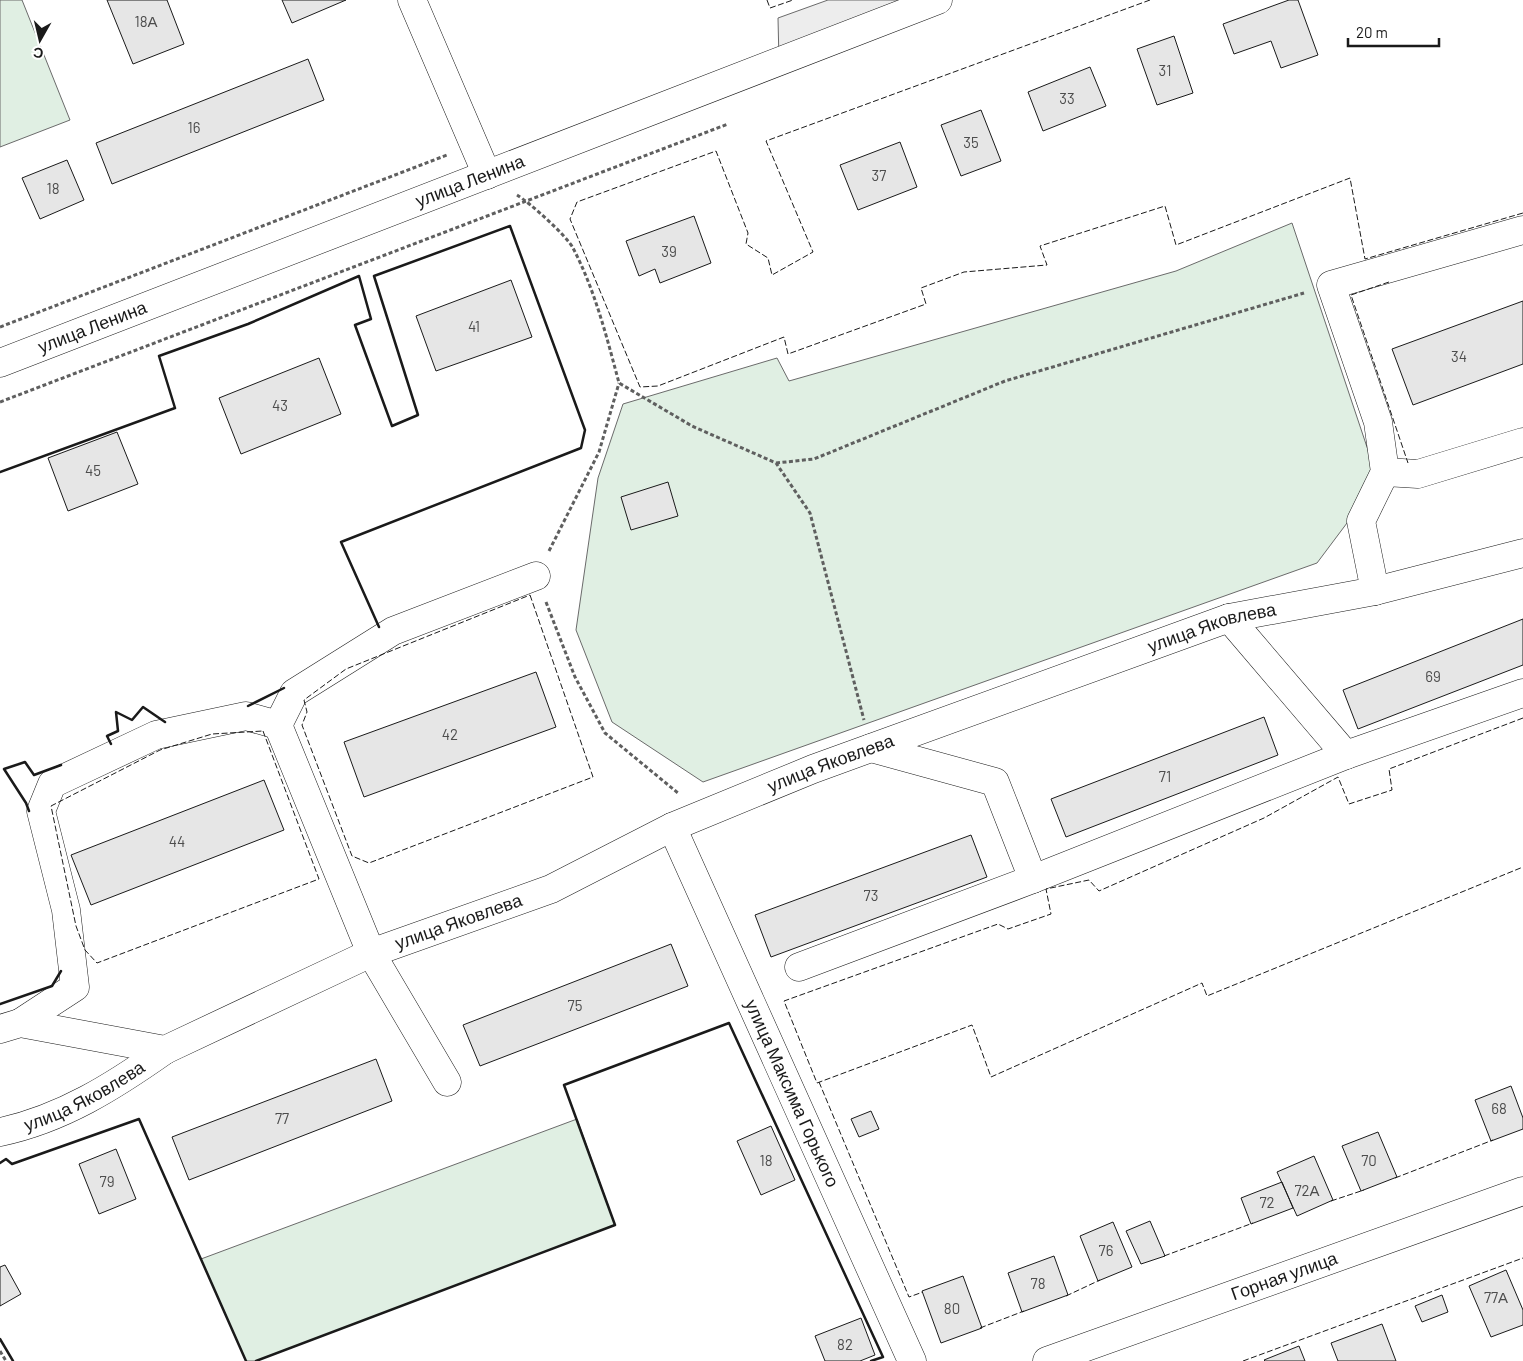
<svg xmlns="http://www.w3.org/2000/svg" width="1523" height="1361" font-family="Barlow,sans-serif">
<rect width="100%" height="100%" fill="#fff"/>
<!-- green -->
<path fill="#e0efe3" stroke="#6a6a6a" d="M0 0H22L70 120 0 147Z
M1292 223 1374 468 1362 503 1317 563 703 782 612 722 576 630 598 478 623 404 777 358 789 381 1176 271Z
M577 1119 615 1225 256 1361H246L201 1259Z"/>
<!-- parking -->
<path fill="#ededed" stroke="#6a6a6a" d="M828 0H938L779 62 778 18Z"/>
<!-- building -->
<path fill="#e6e6e6" stroke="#1a1a1a" d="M107 0H167L184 44 133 64Z
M282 0H346L292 23Z
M1289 0H1298L1318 55 1281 68 1271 41 1234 54 1223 24Z
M1174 36 1193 93 1157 105 1137 49Z
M308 59 324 100 112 184 96 143Z
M1090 67 1106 106 1043 131 1028 92Z
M981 110 1001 161 961 176 941 125Z
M900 142 917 187 858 210 840 165Z
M67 160 84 200 40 219 22 178Z
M694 216 711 263 660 283 655 269 639 276 626 241Z
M511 280 532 337 436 371 416 316Z
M1523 301V364L1413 405 1392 349Z
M319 358 341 414 241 454 219 398Z
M117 432 138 484 68 511 48 458Z
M668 482 678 516 631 530 621 497Z
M1523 619V665L1358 729 1343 690Z
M536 672 556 727 364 797 344 742Z
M1264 717 1278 755 1066 837 1051 799Z
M264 780 284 830 91 905 71 855Z
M971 835 987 877 771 957 755 915Z
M671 944 688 986 480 1066 463 1025Z
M376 1059 392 1101 189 1180 172 1137Z
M1511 1086 1523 1118V1129L1491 1141 1475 1100Z
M871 1111 879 1129 859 1137 851 1119Z
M771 1126 795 1180 761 1195 737 1141Z
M1378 1132 1397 1177 1361 1191 1342 1146Z
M116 1149 136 1199 99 1214 79 1164Z
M1314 1156 1333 1200 1297 1216 1277 1172Z
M1282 1182 1293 1208 1251 1224 1241 1198Z
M1150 1221 1165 1256 1141 1264 1126 1231Z
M1113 1222 1132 1267 1098 1281 1080 1236Z
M1054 1256 1068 1295 1022 1312 1008 1273Z
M5 1265 21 1294 0 1306V1267Z
M1506 1270 1523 1310V1325L1491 1337 1469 1286Z
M963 1276 982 1328 941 1343 922 1291Z
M1442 1295 1448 1312 1422 1322 1415 1306Z
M861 1318 875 1355 860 1361H825L815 1336Z
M1382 1324 1396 1361H1338L1331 1343Z
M1299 1346 1305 1361H1265L1264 1360Z"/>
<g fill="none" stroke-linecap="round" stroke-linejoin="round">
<defs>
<g id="minor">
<path d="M412 0 487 175"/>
<path id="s1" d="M0 363 938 0"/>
<path d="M1385 472 1418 474 1523 442"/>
<path d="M1375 591 1361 521 1385 472 1378 422 1331 285 1523 230"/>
<path d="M1229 618 1346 755"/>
<path d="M278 725 371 953 447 1082"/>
<path d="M871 748 995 782 1033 879"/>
<path id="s2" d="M672 827 912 1361"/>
<path d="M799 967 1033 879 1346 755 1523 693"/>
<path d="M20 1023 75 987 66 910 41 811 52 784 156 735 246 716 278 725 294 693 393 631 536 576"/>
<path id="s3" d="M0 1029 20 1023 165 1050 371 953 551 889 672 827 813 769 1229 618 1375 591 1523 553"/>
<path id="s4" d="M0 1132C62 1119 114 1086 165 1050"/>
<path id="s5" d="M1047 1361 1523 1191"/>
</g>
</defs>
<!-- minor casing -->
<use href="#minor" stroke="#1a1a1a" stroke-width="29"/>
<!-- path -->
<path stroke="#5f5f5f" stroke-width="3" stroke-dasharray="4 2.5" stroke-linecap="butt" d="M517 195C530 203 566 235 573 248 595 290 607 338 619 383L692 426 776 463 810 513 864 720
M0 327 447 155
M0 402 728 124
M776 463 814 459 1005 381 1304 293
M549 551 599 452 619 383
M546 602 575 677 605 733 678 793
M0 1351 6 1361"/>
<!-- minor -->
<use href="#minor" stroke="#fff" stroke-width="28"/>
<!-- fence -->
<path stroke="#1a1a1a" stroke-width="1" stroke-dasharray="6 2.5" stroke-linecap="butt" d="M767 0 770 8 793 0
M1150 0 766 141 813 252 772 275 768 258 746 244 748 233 716 151 577 202 570 219 640 387 658 386 784 337 788 354 926 304 921 288 964 272 1047 265 1040 246 1165 206 1176 245 1350 178 1365 259 1523 213
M1389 282 1351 295 1408 463
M530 595 593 777 369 863 352 856 302 725 307 712 304 700 346 669Z
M1523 718 1389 769 1392 790 1349 804 1338 777 1264 818 1099 891 1089 880 1046 889 1051 914 1008 929 998 924 784 1001 817 1083 972 1025 991 1077 1202 983 1207 996 1523 867
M263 731 319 879 97 963 85 950 76 926 51 806 160 750 212 734Z
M819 1082 909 1297 923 1292
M1395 1178 1493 1140
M1331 1201 1364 1190
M1164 1256 1253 1223
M1066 1296 1100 1280
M980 1328 1024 1311
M1243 1361 1523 1258"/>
<!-- wall -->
<path stroke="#1a1a1a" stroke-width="2.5" d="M0 472 175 408 159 356 248 324 359 276 371 319 355 325 392 426 418 415 374 276 510 226 585 430 581 448 341 542 379 627
M248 706 284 688
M111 744 107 736 118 731 116 712 132 720 143 707 165 722
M29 811 26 803 4 769 25 762 34 775 61 765
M0 1004 52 986 61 971
M0 1163 6 1159 12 1164 139 1119 246 1361
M0 1339 13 1361
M256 1361 615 1225 564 1085 729 1023 883 1357 871 1361"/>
</g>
<g text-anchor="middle" stroke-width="4" stroke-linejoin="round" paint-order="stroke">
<!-- number labels -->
<g font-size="15" fill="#4d4d4d">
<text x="146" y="27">18А</text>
<text x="1165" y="76">31</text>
<text x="1067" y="104">33</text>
<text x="194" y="133">16</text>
<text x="971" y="148">35</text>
<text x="879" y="181">37</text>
<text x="53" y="194">18</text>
<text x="669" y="257">39</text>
<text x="474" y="332">41</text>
<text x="1459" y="362">34</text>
<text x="280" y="411">43</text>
<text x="93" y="476">45</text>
<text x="1433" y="682">69</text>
<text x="450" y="740">42</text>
<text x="1165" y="782">71</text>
<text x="177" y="847">44</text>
<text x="871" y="901">73</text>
<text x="575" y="1011">75</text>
<text x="1499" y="1114">68</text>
<text x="282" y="1124">77</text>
<text x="766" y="1166">18</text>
<text x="1369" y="1166">70</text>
<text x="107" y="1187">79</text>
<text x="1307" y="1196">72А</text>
<text x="1267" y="1208">72</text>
<text x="1106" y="1256">76</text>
<text x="1038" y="1289">78</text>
<text x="1496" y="1303">77А</text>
<text x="952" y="1314">80</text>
<text x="845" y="1350">82</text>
</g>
<!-- street labels -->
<g font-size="18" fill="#1a1a1a" stroke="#fff">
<text dy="6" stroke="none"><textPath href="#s1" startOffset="504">улица Ленина</textPath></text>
<text dy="6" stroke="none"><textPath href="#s1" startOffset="99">улица Ленина</textPath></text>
<text dy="6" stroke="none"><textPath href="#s3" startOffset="1299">улица Яковлева</textPath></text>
<text dy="6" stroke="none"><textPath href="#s3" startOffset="894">улица Яковлева</textPath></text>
<text dy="6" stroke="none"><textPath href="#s3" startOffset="489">улица Яковлева</textPath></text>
<text dy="6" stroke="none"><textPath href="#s4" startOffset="92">улица Яковлева</textPath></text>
<text dy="6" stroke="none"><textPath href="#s2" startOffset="292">улица Максима Горького</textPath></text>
<text dy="6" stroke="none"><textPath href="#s5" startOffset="252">Горная улица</textPath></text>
</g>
</g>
<!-- north arrow -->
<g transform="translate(40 40) rotate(188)" stroke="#ffffff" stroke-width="4" paint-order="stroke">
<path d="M0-4L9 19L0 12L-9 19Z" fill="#1a1a1a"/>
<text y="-8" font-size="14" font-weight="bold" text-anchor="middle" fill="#1a1a1a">С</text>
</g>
<!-- scale -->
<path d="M1348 38v8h91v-8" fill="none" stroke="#1a1a1a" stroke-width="2.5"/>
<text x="1356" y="38" font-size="15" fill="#1a1a1a" stroke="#ffffff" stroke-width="4" paint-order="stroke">20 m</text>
</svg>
